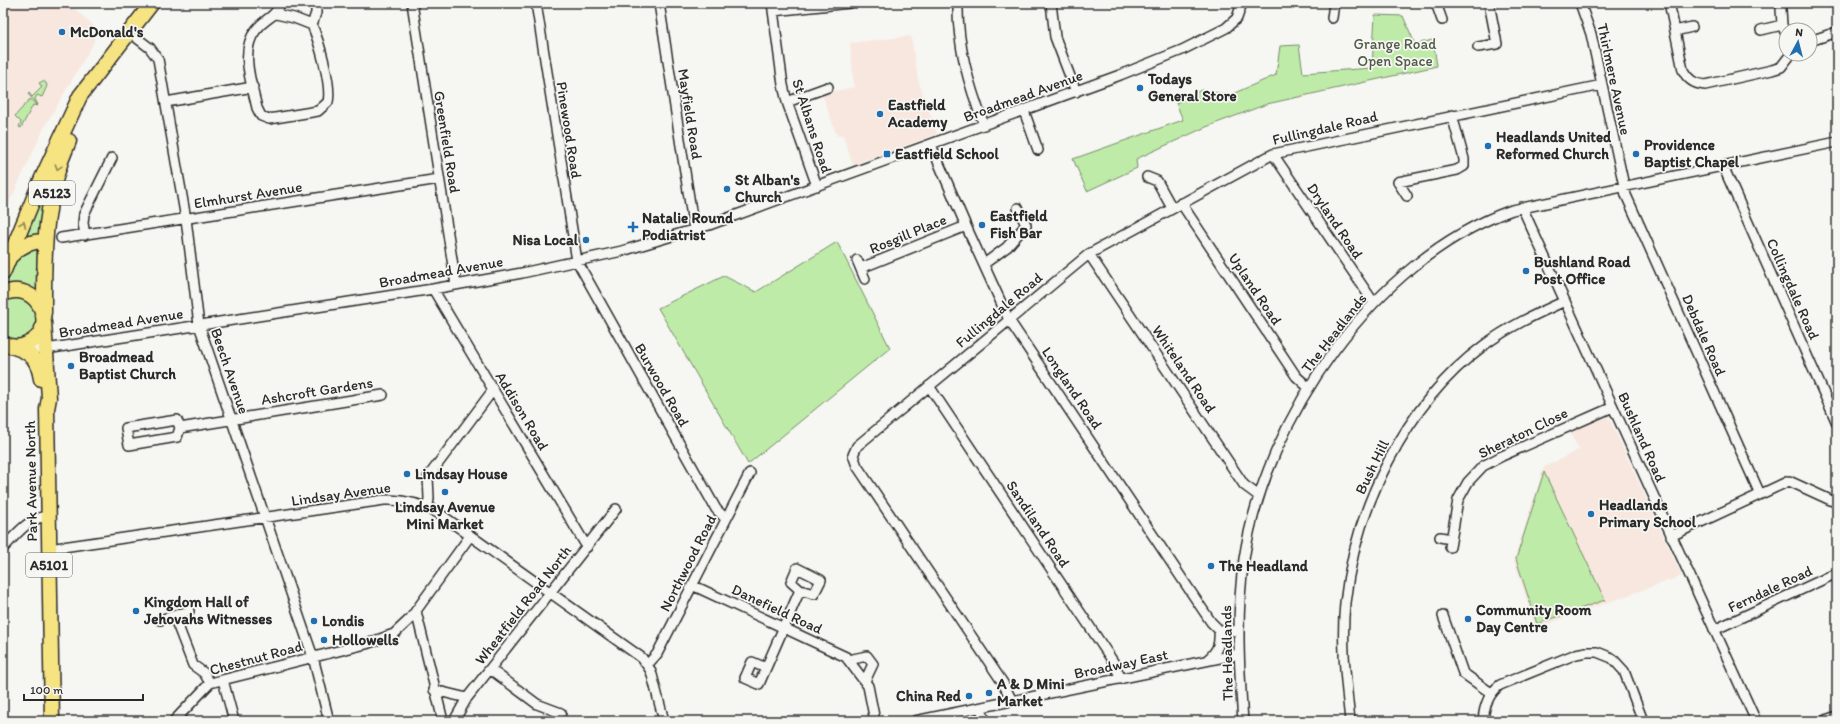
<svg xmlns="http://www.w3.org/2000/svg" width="1840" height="724" font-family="Itim,sans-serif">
<rect width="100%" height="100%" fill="#f6f6f2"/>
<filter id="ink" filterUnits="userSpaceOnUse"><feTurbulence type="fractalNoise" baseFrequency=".025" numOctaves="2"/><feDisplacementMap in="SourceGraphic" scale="8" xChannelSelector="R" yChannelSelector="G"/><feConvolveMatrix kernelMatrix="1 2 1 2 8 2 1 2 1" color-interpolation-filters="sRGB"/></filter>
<g filter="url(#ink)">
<!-- built -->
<path fill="#f8e7df" d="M3 3H68L96 28 94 42 45 126 3 216Z
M911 36 918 80 937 134 853 165 843 135 837 136 822 94 854 87 850 43Z
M1604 417 1609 418 1682 576 1536 628 1514 561 1544 467 1579 450 1570 433Z"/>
<!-- green -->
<path fill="#bfeba8" stroke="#758b6a" d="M1375 15 1403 16 1415 44 1433 40 1437 66 1267 104 1206 127 1136 159 1137 168 1087 191 1073 159 1183 120 1176 103 1201 90 1230 95 1276 75 1280 46 1299 45 1303 73 1372 68Z
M43 81 46 83 47 86 42 97 37 95 35 99 38 105 28 94 29 93 32 97 42 87 39 83Z
M30 99 38 106 33 105 21 128 19 127 21 122 15 116Z
M46 178 50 179 38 237 23 241Z
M837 242 890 348 748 464 658 308 724 276 756 292Z
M37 245 38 295 4 289 3 286 22 251Z
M15 296 32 304C43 330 31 346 3 338V299Z
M1544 472 1605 600 1537 624 1516 559Z"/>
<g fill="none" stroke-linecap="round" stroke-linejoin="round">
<defs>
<path id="minor" d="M281 3C273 20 266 17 256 30 239 51 252 85 257 108L261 116 269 119 318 111 328 102C332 85 319 41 312 25L316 13V3
M412 3 456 285
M536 3 577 261 716 509 726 519
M659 3 694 230
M772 3 783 85 787 102 817 186
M958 3C957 46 969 85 984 125
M1051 3 1055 37 1076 92
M1436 3 1442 20
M1580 3 1591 34 1626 195 1760 494
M1670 7 1683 70C1687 79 1694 84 1705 85L1772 70 1781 67 1791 54
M1781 9 1782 25 1786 34
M773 11 850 3
M276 14 294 18 312 25
M1332 18 1334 3
M1761 30 1782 25
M1675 31 1692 27
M129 32 150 48 158 59 186 219 199 325 313 657 329 721
M1810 41 1837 32
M1478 47 1497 44 1489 3
M166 102 253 87
M787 102 828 87
M1024 111 1038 150
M931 145 966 226 1009 320 1211 622 1219 630 1239 631
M1273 154 1374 303
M1723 166 1837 423
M1147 177 1157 181 1172 208
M1407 196 1398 182 1457 170 1464 166V159L1452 115
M1181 203 1296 376 1309 388
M1522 207 1756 721
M85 235 83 223 84 214 112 158
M61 238 439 179
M1089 254 1244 485 1259 496
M857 260 865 279
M984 264 1007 247 1026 225 1018 208
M861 268 966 226
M433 289 587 547
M23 349H46L433 289 522 273 622 251 709 225 1120 75 1182 50 1226 28 1237 18 1242 3
M929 386 1114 663 1121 679
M180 428 177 420 126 428 129 445 177 437 180 428 383 395
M428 507 429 498 428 477 493 390
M1671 536 1789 481 1837 503
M1440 537 1451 539
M1450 547 1458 500 1468 482 1483 466 1502 456 1613 407
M3 548C17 534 28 518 48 516
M49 549 384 500C404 499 422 504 440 514L642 658 651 671 664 721
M692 585 846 657 868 686 875 721
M416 611 443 721
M174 616 193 665 204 673 210 683
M1443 616 1463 673 1491 693
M160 620 189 611
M1714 630 1837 573
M848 660 867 656 873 664 865 681
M1207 660C1218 651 1220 644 1219 630
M648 664 657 654 750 473
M766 668 752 662 745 678 759 684 800 590 791 582 797 568 821 580 814 594 800 590
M490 669 537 704 561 713
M223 680 234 721
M434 690 467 698
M1012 701 1003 683 857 466 853 455 857 446 1089 254 1273 154 1602 85
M981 708 985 721
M174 721 210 683 366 644 394 634 410 619 470 536
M454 721 467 698 616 509
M915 721 1239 654
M1243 721C1239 667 1236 613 1244 559 1266 418 1374 259 1512 210L1837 142
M1350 721C1346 682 1341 643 1345 603 1355 509 1405 404 1483 346 1508 327 1536 314 1565 301
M1483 721C1484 706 1488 694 1500 685L1576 654 1586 652H1597L1612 658 1624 671 1643 721
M1823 721 1837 716"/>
<path id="primary" d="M12 255C21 245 31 241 45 241
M3 273 42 178 80 96 152 3
M3 294C37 278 61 329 27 344 19 348 10 347 3 343
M44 313C44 252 43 199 69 141
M44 322 49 398 47 409 52 721
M14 347C33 353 38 361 41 379"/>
</defs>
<!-- minor casing -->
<use href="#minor" stroke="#2b2b2b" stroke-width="12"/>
<!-- primary casing -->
<use href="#primary" stroke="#2b2b2b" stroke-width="17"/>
<!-- minor -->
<use href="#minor" stroke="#f6f6f2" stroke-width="9"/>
<!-- primary -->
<use href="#primary" stroke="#f6e381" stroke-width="14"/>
</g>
<!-- one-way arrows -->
<defs><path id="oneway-chevron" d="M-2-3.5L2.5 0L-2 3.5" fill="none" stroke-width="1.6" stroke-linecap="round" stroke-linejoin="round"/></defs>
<g stroke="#908756">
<use href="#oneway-chevron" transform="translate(58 167) rotate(107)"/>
<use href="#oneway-chevron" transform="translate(23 224) rotate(-68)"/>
</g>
</g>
<!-- markers -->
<g fill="#1f6fb2" stroke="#f6f6f2" stroke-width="1.5">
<circle cx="62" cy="32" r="4"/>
<circle cx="1140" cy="88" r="4"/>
<circle cx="880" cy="114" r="4"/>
<circle cx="1488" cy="146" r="4"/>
<rect x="883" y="150" width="8" height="8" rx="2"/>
<circle cx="1636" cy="154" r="4"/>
<circle cx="727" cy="189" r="4"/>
<circle cx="982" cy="225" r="4"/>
<path d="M631 221h4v4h4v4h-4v4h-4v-4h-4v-4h4z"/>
<circle cx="586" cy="240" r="4"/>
<circle cx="1526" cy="271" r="4"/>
<circle cx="71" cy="366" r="4"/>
<circle cx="407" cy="474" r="4"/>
<circle cx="445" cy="492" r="4"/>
<circle cx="1591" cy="514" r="4"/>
<circle cx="1211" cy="566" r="4"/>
<circle cx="136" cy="611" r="4"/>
<circle cx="1468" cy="619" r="4"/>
<circle cx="314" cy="621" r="4"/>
<circle cx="324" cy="640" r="4"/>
<circle cx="989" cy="693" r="4"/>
<circle cx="969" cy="696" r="4"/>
</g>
<g text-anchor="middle" stroke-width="3.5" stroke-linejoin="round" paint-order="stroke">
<!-- shield labels -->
<g fill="#f6f6f2" stroke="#686867" stroke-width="1">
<rect x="29" y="181" width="46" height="24" rx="3"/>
<rect x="26" y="553" width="46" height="24" rx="3"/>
</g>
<g font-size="14" font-weight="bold" fill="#2b2b2b">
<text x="52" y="198">A5123</text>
<text x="49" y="570">A5101</text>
</g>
<!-- poi labels -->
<g font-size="15" font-weight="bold" fill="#2b2b2b" stroke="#f6f6f2" text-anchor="start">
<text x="70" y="37">McDonald's</text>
<text x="1148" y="84">Todays<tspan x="1148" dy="17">General Store</tspan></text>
<text x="888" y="110">Eastfield<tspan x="888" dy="17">Academy</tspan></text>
<text x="1496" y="142">Headlands United<tspan x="1496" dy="17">Reformed Church</tspan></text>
<text x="1644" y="150">Providence<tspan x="1644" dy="17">Baptist Chapel</tspan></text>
<text x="895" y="159">Eastfield School</text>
<text x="735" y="185">St Alban's<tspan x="735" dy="17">Church</tspan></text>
<text x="990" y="221">Eastfield<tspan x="990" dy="17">Fish Bar</tspan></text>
<text x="642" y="223">Natalie Round<tspan x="642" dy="17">Podiatrist</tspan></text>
<text x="578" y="245" text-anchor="end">Nisa Local</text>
<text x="1534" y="267">Bushland Road<tspan x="1534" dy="17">Post Office</tspan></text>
<text x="79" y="362">Broadmead<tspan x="79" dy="17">Baptist Church</tspan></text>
<text x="415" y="479">Lindsay House</text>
<text x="1599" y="510">Headlands<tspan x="1599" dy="17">Primary School</tspan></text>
<text x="445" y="512" text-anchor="middle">Lindsay Avenue<tspan x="445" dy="17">Mini Market</tspan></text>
<text x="1219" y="571">The Headland</text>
<text x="144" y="607">Kingdom Hall of<tspan x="144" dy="17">Jehovahs Witnesses</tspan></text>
<text x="1476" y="615">Community Room<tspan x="1476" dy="17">Day Centre</tspan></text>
<text x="322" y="626">Londis</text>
<text x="332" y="645">Hollowells</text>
<text x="997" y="689">A &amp; D Mini<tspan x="997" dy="17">Market</tspan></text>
<text x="961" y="701" text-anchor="end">China Red</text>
</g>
<!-- park labels -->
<g font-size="15" fill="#505b4a" stroke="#f6f6f2">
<text x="1395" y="49">Grange Road<tspan x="1395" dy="17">Open Space</tspan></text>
</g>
<!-- street labels -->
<g font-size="15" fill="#2b2b2b" stroke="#f6f6f2">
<text transform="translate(1614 79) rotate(78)" y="5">Thirlmere Avenue</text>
<text transform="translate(1023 96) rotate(-20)" y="5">Broadmead Avenue</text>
<text transform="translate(690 114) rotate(81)" y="5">Mayfield Road</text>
<text transform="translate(812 126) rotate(72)" y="5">St Albans Road</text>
<text transform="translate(1325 128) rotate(-13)" y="5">Fullingdale Road</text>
<text transform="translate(569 130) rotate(81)" y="5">Pinewood Road</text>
<text transform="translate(447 142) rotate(81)" y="5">Greenfield Road</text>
<text transform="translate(248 195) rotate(-9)" y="5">Elmhurst Avenue</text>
<text transform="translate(1335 221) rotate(56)" y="5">Dryland Road</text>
<text transform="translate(908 234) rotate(-22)" y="5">Rosgill Place</text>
<text transform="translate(441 272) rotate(-10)" y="5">Broadmead Avenue</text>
<text transform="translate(1255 289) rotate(56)" y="5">Upland Road</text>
<text transform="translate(1793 289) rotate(66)" y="5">Collingdale Road</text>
<text transform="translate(999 310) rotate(-40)" y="5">Fullingdale Road</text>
<text transform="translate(121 323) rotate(-9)" y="5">Broadmead Avenue</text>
<text transform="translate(1334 333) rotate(-52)" y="5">The Headlands</text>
<text transform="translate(1704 335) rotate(66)" y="5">Debdale Road</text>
<text transform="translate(1184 369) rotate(56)" y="5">Whiteland Road</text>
<text transform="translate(230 371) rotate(71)" y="5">Beech Avenue</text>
<text transform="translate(662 385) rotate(60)" y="5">Burwood Road</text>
<text transform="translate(1072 388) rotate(56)" y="5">Longland Road</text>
<text transform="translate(317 391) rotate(-9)" y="5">Ashcroft Gardens</text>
<text transform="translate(522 411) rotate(59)" y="5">Addison Road</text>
<text transform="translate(1523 433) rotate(-26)" y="5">Sheraton Close</text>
<text transform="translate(1642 437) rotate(66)" y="5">Bushland Road</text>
<text transform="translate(1372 467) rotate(-64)" y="5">Bush Hill</text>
<text transform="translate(31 481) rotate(-91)" y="5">Park Avenue North</text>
<text transform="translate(341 494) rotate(-8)" y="5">Lindsay Avenue</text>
<text transform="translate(1038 524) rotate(56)" y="5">Sandiland Road</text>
<text transform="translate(688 563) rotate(-63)" y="5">Northwood Road</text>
<text transform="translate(1770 589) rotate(-25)" y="5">Ferndale Road</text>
<text transform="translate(523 605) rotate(-52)" y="5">Wheatfield Road North</text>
<text transform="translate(777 609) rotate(25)" y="5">Danefield Road</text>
<text transform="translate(1227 653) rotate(-91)" y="5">The Headlands</text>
<text transform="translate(256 658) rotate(-15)" y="5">Chestnut Road</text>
<text transform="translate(1121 664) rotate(-12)" y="5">Broadway East</text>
</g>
</g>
<!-- margin -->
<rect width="1840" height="724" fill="none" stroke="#f6f6f2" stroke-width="16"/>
<rect x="8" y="8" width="1824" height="708" fill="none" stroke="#2b2b2b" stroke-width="1.5" filter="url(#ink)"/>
<!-- north arrow -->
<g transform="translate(1798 42) rotate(7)"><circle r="19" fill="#f6f6f2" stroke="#a5a5a2"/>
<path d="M0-3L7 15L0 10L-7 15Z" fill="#1f6fb2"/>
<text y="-6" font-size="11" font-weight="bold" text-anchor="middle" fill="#2b2b2b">N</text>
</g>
<!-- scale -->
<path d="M24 694v6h119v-6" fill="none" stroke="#2b2b2b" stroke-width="2"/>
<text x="30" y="694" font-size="12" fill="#2b2b2b" stroke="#f6f6f2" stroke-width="3" paint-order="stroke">100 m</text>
</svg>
